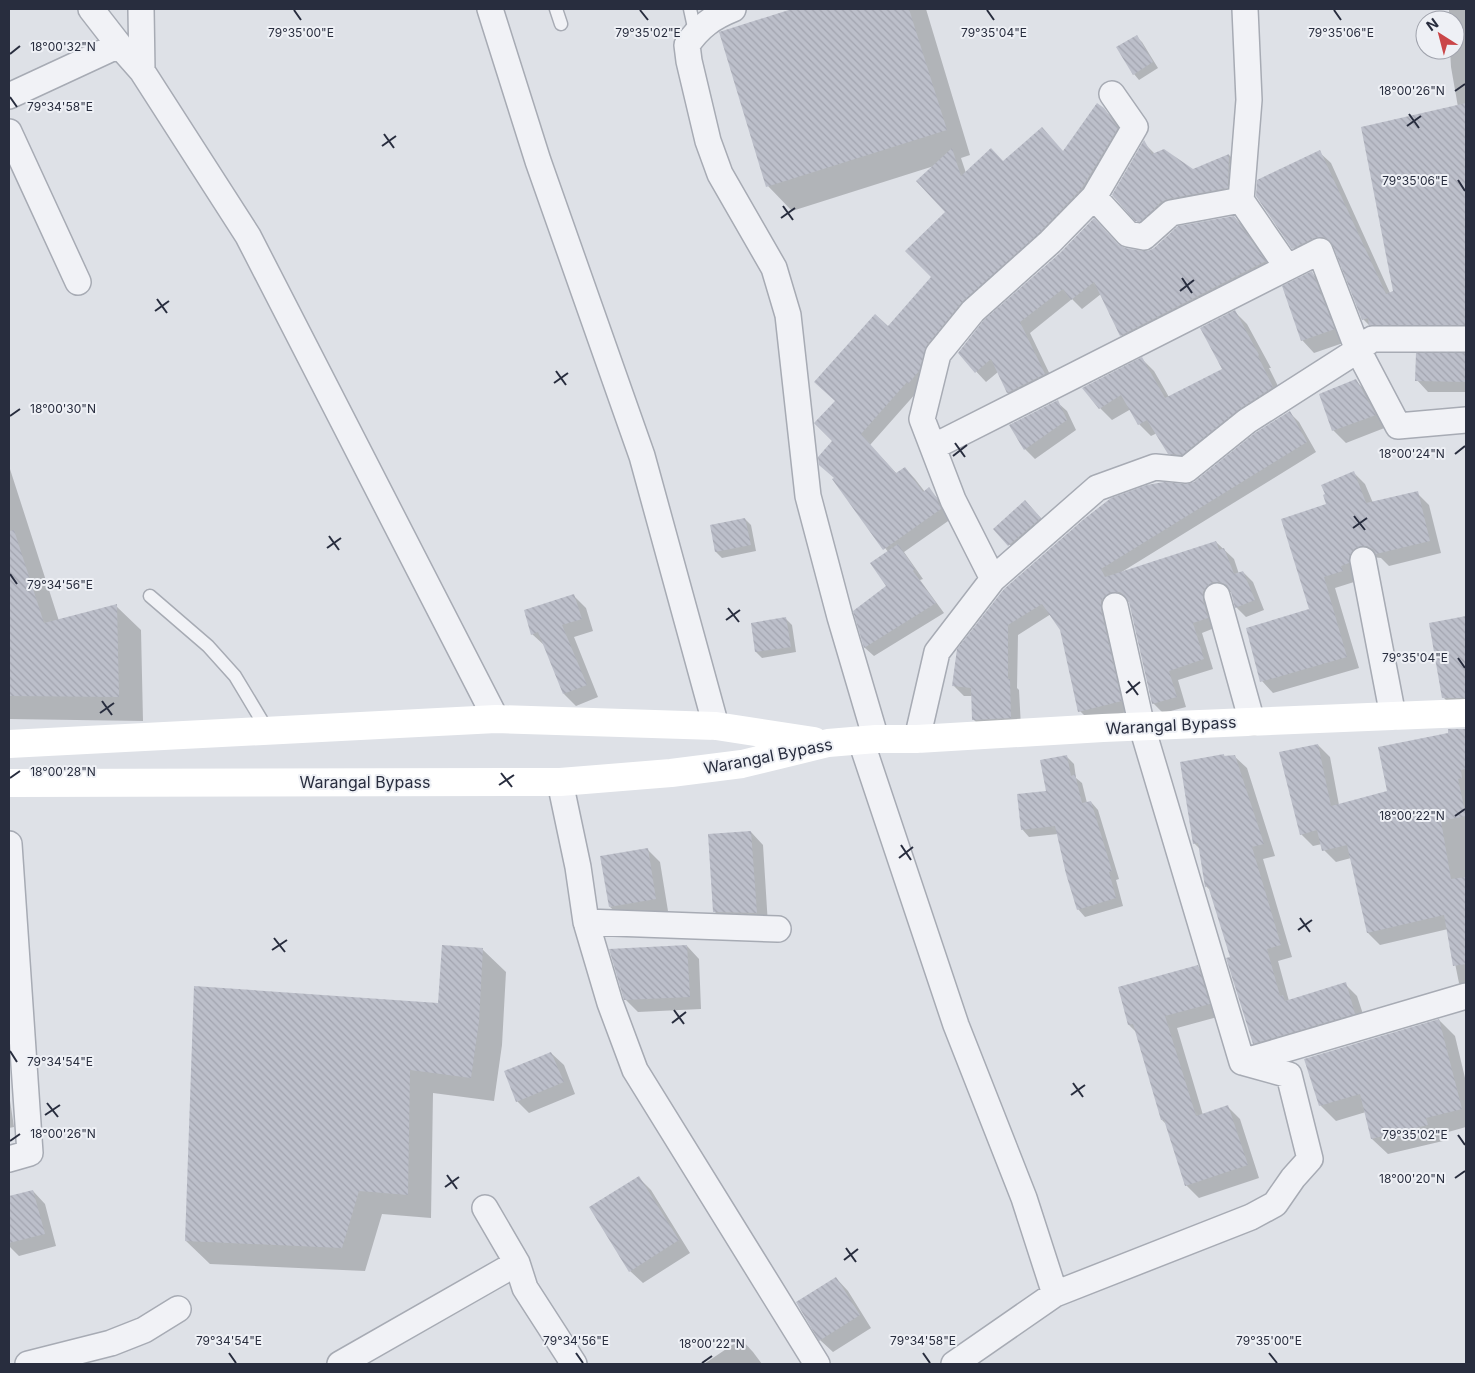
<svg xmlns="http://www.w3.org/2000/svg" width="1475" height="1373" font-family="Inter,sans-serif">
<defs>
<pattern id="building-back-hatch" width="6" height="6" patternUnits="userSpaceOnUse" patternTransform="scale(1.25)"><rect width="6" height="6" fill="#bcbfca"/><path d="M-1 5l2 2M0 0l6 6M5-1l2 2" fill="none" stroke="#a2a4af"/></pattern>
</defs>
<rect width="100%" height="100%" fill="#dee1e7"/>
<!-- shadow -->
<path fill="#0003" d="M798 9H926L970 155 961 158 966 173 1003 162 1064 152 1104 109 1114 120 1127 139 1050 242 870 445 897 474 905 468 915 479 925 492 929 489 947 509 951 519 904 552 923 579 920 580 944 613 874 656 865 648 855 611 888 587V552L835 478 834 441 837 401 888 327 933 277 947 212 934 166 792 211 768 186 720 33Z
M1449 9H1466V335L1374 330 1363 319 1334 247 1326 249 1304 259 1293 248 1319 152 1331 163 1390 293 1395 292 1458 107 1451 67 1450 50H1455V20H1449Z
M1136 36 1142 42 1158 68 1139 80 1134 74Z
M1144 143 1155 154 1193 171 1229 155 1240 166 1239 199 1148 232 1136 220Z
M1234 217 1245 228 1275 272 1132 346 1121 335 1101 294 1082 309 1072 299 1030 333 1055 385 1018 403 1008 393 998 372 986 382 959 353 1119 246 1125 249 1149 252Z
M1312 273 1324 285 1346 342 1314 353 1302 340Z
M1235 312 1247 324 1271 368H1269L1285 400 1182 466 1169 453 1157 433 1151 436 1139 424 1131 409 1112 420 1100 408 1142 359 1154 371 1169 397 1224 370Z
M1417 355H1466V392H1428L1417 380Z
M1356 381 1368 393 1387 427 1346 443 1333 430Z
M1057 402 1067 411 1076 430 1035 459 1025 449 1010 425Z
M1289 412 1299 422 1316 452 1120 573 1216 542 1234 559 1239 574 1243 572 1253 582 1264 610 1246 617 1236 607 1232 592H1223L1217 627 1202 633 1213 669 1178 680 1186 707 1163 713 1153 703 1130 602 1123 601 1131 711 1090 721 1080 711 1061 630 1051 614 1018 635 1017 688 1019 690 1021 727 983 729 973 719 972 696H964L954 686 959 650 1185 486 1196 482Z
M9 466 59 621 116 606 141 630 143 721 9 719Z
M1353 472 1365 484 1373 503 1417 493 1429 505 1441 553 1389 566 1381 558 1372 557 1361 575 1353 578 1354 582 1335 588 1359 668 1273 693 1262 681 1311 609 1327 505Z
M1037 514 1053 531 1022 558 995 529Z
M745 519 751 525 756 551 722 558 716 552 711 526Z
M574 596 586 608 593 631 574 637 598 697 576 706 564 694 545 646 532 634Z
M1466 618V708L1455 709 1444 698 1431 624Z
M786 619 792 625 796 652 762 658 756 652 752 624Z
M1318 745 1330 757 1339 805 1388 792 1464 745 1466 755V990L1459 983 1448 929 1380 945 1368 933 1351 858 1336 862 1324 850 1322 844 1313 846 1301 834Z
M1224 755 1225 757 1234 756 1247 768 1275 856 1263 859 1292 957 1278 961 1289 1001 1345 984 1357 996 1367 1026 1266 1055 1254 1043 1231 957 1211 891 1206 886 1200 849 1194 843Z
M1066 756 1074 764 1076 778 1082 783 1087 803 1091 802 1098 810 1119 879 1116 880 1123 906 1085 917 1078 909 1058 834 1029 837 1022 829 1047 792Z
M751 832 763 845 768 925 727 924 715 912Z
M647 849 660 862 668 911 623 919 610 907Z
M687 946 699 959 701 1009 638 1012 625 999Z
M482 949 506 972 502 1045 494 1101 433 1093 431 1218 382 1214 365 1271 210 1264 186 1241 439 1005Z
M1198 967 1210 979 1221 1016 1177 1028 1203 1115 1228 1107 1240 1119 1259 1178 1199 1198 1186 1185 1167 1125 1162 1120 1136 1032 1129 1025 1119 988Z
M1439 1020 1455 1036 1466 1082V1127L1441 1134 1443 1141 1388 1154 1372 1139 1366 1112 1336 1121 1320 1105Z
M551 1053 564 1065 575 1094 529 1113 517 1101Z
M9 1094 14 1127 9 1128Z
M639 1178 651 1190 690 1253 643 1283 630 1271Z
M33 1191 45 1204 56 1246 19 1256 9 1246V1198Z
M836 1278 848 1291 871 1328 833 1352 820 1340Z
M741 1339 753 1352 762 1364H704Z"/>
<!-- building -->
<path fill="url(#building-back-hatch)" d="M792 9H909L947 130 766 187 719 32Z
M1137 35 1153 62 1133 75 1116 47Z
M1097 103 1104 108 1118 128 1082 188 1040 232 962 302 927 345 919 371 908 384 907 382 861 434 896 473 905 467 923 492 929 487 937 498 941 509 883 550 832 479 834 478 819 465 818 457 832 441 814 423 835 401 814 382 875 314 888 326 931 277 905 251 945 212 916 181 952 148 961 176 991 148 1003 161 1042 127 1063 151Z
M1466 103V325L1369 326 1368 318 1362 320 1333 246 1329 240 1322 237 1314 238 1292 249 1256 196 1257 180 1320 150 1386 294 1393 291 1361 127Z
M1144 140 1152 154 1164 149 1193 169 1229 154 1228 188 1168 199 1161 202 1140 222 1135 221 1112 195Z
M1234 216 1266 261 1120 336 1094 282 1071 300 1063 289 1020 322 1045 374 1007 393 991 359 975 373 958 353 983 321 1060 253 1094 218 1118 244 1125 248 1142 251H1148L1154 248 1178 226Z
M1312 271 1335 329 1301 341 1282 286Z
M1235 310 1259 355 1258 356 1273 387 1238 410 1182 455 1168 454 1147 420 1138 425 1121 395 1099 409 1082 388 1142 357 1165 398 1222 369 1200 328Z
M1416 353H1466V382L1415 381Z
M1356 379 1376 415 1332 431 1319 394Z
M1058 400 1067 420 1024 450 1009 425Z
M1290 411 1307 442 1101 569 1105 577 1216 541 1219 550 1224 548 1234 574 1243 571 1255 600 1235 608 1231 592 1227 585 1220 582H1213L1207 586 1203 592V600L1208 618 1193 623 1204 659 1169 671 1177 697 1152 704 1129 602 1125 596 1120 592H1112L1105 596 1101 601V609L1122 701 1078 712 1060 630 1042 604 1008 625V679H1010L1011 718 972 720 971 688 952 686 957 649 1004 589 1084 519 1111 498 1147 485 1164 482 1185 484 1194 482 1255 433Z
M1354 471 1366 503 1418 491 1430 541 1376 554 1374 550 1367 546H1361L1354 549 1350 555 1349 563 1341 566 1343 571 1324 577 1347 657 1260 682 1246 628 1309 609 1281 519 1326 504 1323 495 1325 494 1321 485Z
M1025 500 1041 518 1008 546 993 529Z
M745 518 751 545 715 552 710 525Z
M14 530 44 623 117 604 119 697 9 696V531Z
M898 544 915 569 913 571 936 603 864 648 853 611 886 586 870 563Z
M574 594 582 619 562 625 587 685 563 694 538 632 531 635 524 610Z
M1466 616V698H1442L1429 623Z
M786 617 791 647 755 652 751 623Z
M1448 729H1466V769L1461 770 1462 778 1458 779 1466 816 1441 821 1451 879 1466 877V964L1453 966 1444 915 1367 933 1347 845 1322 851 1317 830 1300 835 1279 752 1318 744 1331 806 1387 791 1378 747 1448 733Z
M1224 754V756L1235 755 1264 844 1252 847 1281 945 1267 949 1280 996 1283 995 1285 1001 1346 982 1355 1014 1253 1044 1226 958 1230 957 1208 886 1205 887 1198 843 1193 844 1180 762Z
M1067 755 1071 776 1075 774 1082 803 1091 801 1112 871 1109 872 1116 898 1077 910 1066 874 1055 826 1021 830 1017 794 1046 791 1040 760Z
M751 831 757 913 713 912 708 834Z
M648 848 656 899 609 907 600 856Z
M442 945 483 948 479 1021 471 1078 410 1070 408 1195 359 1191 342 1248 185 1241 194 986 438 1003Z
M687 945 690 997 624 1000 609 949Z
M1198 965 1210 1004 1165 1016 1196 1116 1228 1105 1248 1165 1185 1186 1164 1120H1161L1133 1024 1128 1025 1118 987Z
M1439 1019 1462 1109 1426 1118 1428 1125 1371 1139 1360 1094 1319 1106 1304 1059Z
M551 1052 564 1082 516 1102 504 1071Z
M639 1176 679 1240 629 1272 589 1207Z
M33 1190 45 1234 9 1243V1196Z
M836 1277 860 1315 819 1341 796 1302Z"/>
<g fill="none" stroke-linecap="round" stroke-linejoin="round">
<defs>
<path id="service" d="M556 9 561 24
M690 9 695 32
M150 596 208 646 235 676 268 731"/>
<path id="minor" d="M91 9 119 45 142 71 248 236 496 719
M141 9 142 71
M490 9 538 161 642 456 716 726
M733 9C713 17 699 27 687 45L689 61 708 141 720 174 774 268 788 315 808 496 840 617 876 739
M9 96 119 45
M9 132 78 282
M1094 197 1128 234 1144 237 1171 213 1241 200 1287 267
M1241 200 1249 100 1245 9
M933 447 1320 251 1358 350 1398 426 1466 420
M1363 560 1393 716
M993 579 953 500 922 419 938 354 973 311 1050 242 1094 197 1135 127 1112 94
M1217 596 1252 722
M917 739 937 652 993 579 1097 488 1155 467 1186 470 1247 421 1358 350 1372 339H1466
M861 741 956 1025 1024 1198 1055 1294
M560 782 578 867 586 922 610 1003 635 1070 817 1364
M9 844 30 1153 9 1159
M586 922 778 929
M1242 1062 1466 996
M485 1208 517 1263
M28 1364 111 1343 144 1330 178 1309
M340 1364 517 1263 525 1288 574 1364
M954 1364 1055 1294 1251 1217 1275 1204 1293 1178 1310 1159 1289 1075 1242 1062 1142 727 1115 606"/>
</defs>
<!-- service casing -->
<use href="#service" stroke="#a7abb4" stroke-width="15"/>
<!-- minor casing -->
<use href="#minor" stroke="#a7abb4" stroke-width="28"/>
<!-- service -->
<use href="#service" stroke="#f1f2f6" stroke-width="12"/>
<!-- minor -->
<use href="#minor" stroke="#f1f2f6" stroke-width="25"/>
<!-- secondary -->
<path stroke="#fff" stroke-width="28" d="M9 744 496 719 716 726 814 741
M9 783 560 782 671 773 742 764 828 743 876 739H917L1103 728 1466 713"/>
</g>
<!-- ticks -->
<path fill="none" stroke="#282d3e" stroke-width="2" d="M294 10 301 20M640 10 648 20M987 10 994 20M1334 10 1341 20M10 54 20 46M1455 91 1465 84M10 97 17 107M1409 114 1419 128M1407 126 1421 116M384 134 394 148M382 146 396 136M1458 180 1465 191M783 206 793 220M781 218 795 208M1182 278 1192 293M1180 291 1194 280M157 299 167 313M155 311 169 301M556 371 566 385M554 383 568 373M10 416 20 409M955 443 965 457M1455 454 1465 446M953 456 967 445M1354 516 1365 530M1353 528 1367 518M329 536 339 550M327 548 341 538M10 574 17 584M728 608 739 622M726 620 740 610M1458 658 1465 668M1128 681 1138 695M1126 693 1140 682M102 701 112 715M100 713 114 703M501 773 512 787M10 778 20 771M499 785 514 775M1455 816 1465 809M901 845 911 860M899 858 913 847M1300 918 1310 932M1298 930 1312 920M274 938 285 952M272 950 287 940M674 1010 684 1024M672 1023 686 1012M10 1051 17 1062M1073 1083 1083 1097M1071 1095 1085 1085M47 1103 58 1117M45 1115 60 1105M1458 1135 1465 1145M10 1141 20 1134M447 1175 457 1189M1455 1178 1465 1171M445 1187 459 1177M846 1248 856 1262M844 1260 858 1249M229 1353 236 1363M576 1353 583 1363M923 1353 930 1363M1269 1353 1277 1363M702 1363 712 1356"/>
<g text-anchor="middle" stroke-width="4" stroke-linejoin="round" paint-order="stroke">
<!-- street labels -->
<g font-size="16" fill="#282d3e" stroke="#eef0f5">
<text transform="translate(1171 725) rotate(-3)" y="6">Warangal Bypass</text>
<text transform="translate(768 756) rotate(-11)" y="6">Warangal Bypass</text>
<text x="365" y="788">Warangal Bypass</text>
</g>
</g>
<g font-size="12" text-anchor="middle" fill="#282d3e" stroke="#eef0f5" stroke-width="4" stroke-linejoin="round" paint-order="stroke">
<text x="1341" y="37">79°35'06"E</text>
<text x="301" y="37">79°35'00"E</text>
<text x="648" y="37">79°35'02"E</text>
<text x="994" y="37">79°35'04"E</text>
<text x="63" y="51">18°00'32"N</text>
<text x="1412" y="95">18°00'26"N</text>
<text x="60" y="111">79°34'58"E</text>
<text x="1415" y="185">79°35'06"E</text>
<text x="63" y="413">18°00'30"N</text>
<text x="1412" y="458">18°00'24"N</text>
<text x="60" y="589">79°34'56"E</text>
<text x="1415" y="662">79°35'04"E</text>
<text x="63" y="776">18°00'28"N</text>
<text x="1412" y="820">18°00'22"N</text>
<text x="60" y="1066">79°34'54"E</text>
<text x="63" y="1138">18°00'26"N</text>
<text x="1415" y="1139">79°35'02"E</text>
<text x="1412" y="1183">18°00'20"N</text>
<text x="229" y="1345">79°34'54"E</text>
<text x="576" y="1345">79°34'56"E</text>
<text x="923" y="1345">79°34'58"E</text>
<text x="1269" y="1345">79°35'00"E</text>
<text x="712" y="1348">18°00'22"N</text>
</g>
<!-- border -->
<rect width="1475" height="1373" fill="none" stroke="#282d3e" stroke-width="20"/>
<!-- north arrow -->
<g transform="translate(1440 35) rotate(324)"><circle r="24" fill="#eef0f5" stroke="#9fa2ac"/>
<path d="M0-4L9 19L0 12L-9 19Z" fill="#ca4648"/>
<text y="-8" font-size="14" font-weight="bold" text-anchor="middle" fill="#282d3e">N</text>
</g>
</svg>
